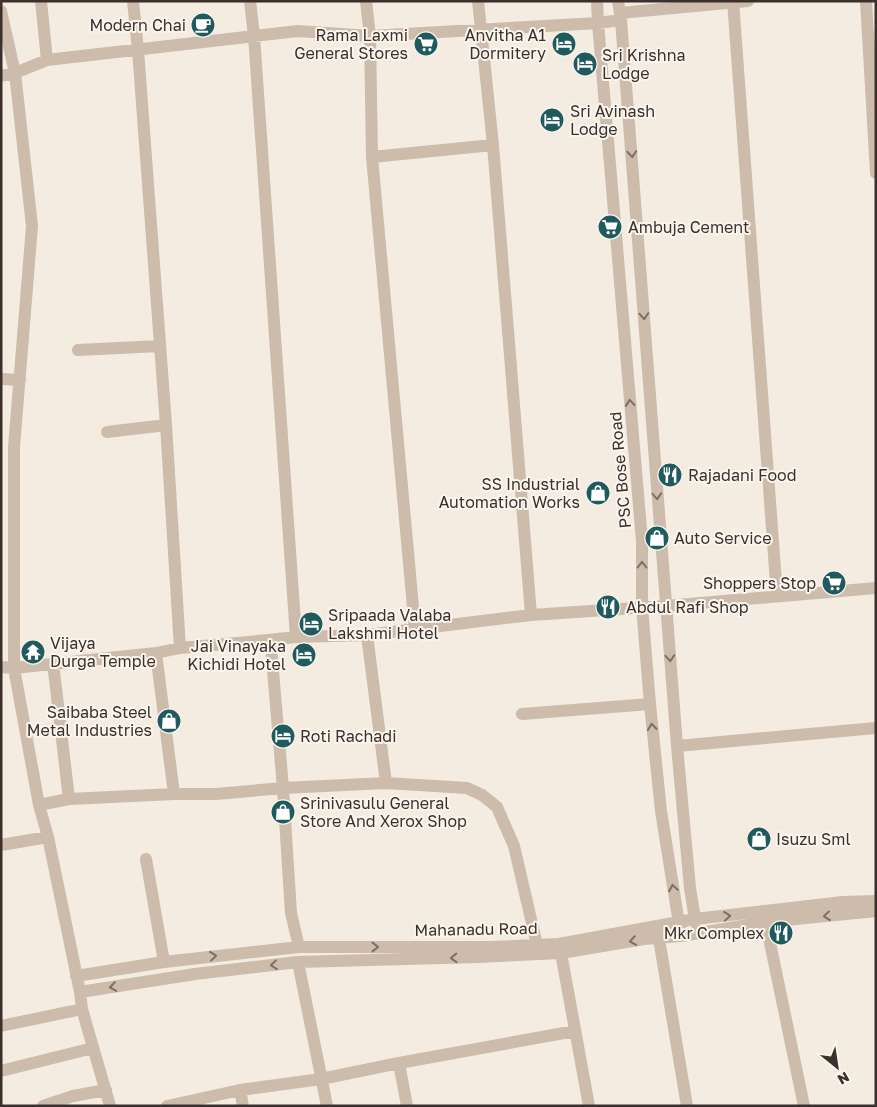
<svg xmlns="http://www.w3.org/2000/svg" width="877" height="1107" font-family="'Golos Text',sans-serif">
<rect width="100%" height="100%" fill="#f4ebe1"/>
<g fill="none" stroke-linecap="round" stroke-linejoin="round">
<!-- minor -->
<path stroke="#cdbbac" stroke-width="12" d="M41 1 47 60
M133 1 138 50 166 425 180 648
M250 1 254 36 296 637
M366 1 370 36 372 157
M478 1 493 145
M597 1 598 23 642 541V607L650 704 661 811 681 936
M618 1 621 20 677 746 690 888 695 919 700 933
M733 1 777 596
M866 1 876 173
M1 11 15 73 32 226 14 447V668L39 805 48 837 80 992 82 1009 110 1106
M620 13 748 1
M1 76 15 73 47 60 298 31 370 36 598 23 621 20
M78 350 160 346
M1 379 20 380
M107 432 166 425
M415 629 372 157 493 145 531 615
M367 635 386 783
M269 640 271 647 283 788 291 913 299 947
M156 653 174 794
M53 663 69 799
M1 667 14 668 156 653 180 648 269 640 296 637 367 635 531 615 666 606 876 588
M522 714 650 704
M677 746 876 728
M39 805 69 799 174 794H216L283 788 386 783 467 788 482 795 497 807 514 846 537 945V952
M1 845 48 837
M146 859 164 962
M764 914 804 1106
M659 939 687 1106
M561 953 589 1106
M298 962 327 1106
M76 976 164 962 299 947H491L559 944 695 919 843 902 876 901
M80 992 195 974 298 962 478 957 561 953 644 939 681 936 766 922 876 911
M1 1026 82 1009
M399 1063 407 1106
M1 1071 85 1050H94
M240 1090 243 1106
M43 1106 73 1096 106 1090
M167 1106 240 1090 321 1079 399 1063 575 1031"/>
</g>
<!-- one-way arrows -->
<defs><path id="oneway-chevron" d="M-2-3.5L2.5 0L-2 3.5" fill="none" stroke-width="1.6" stroke-linecap="round" stroke-linejoin="round" transform="scale(1.25)"/></defs>
<g stroke="#7d6f65">
<use href="#oneway-chevron" transform="translate(632 154) rotate(86)"/>
<use href="#oneway-chevron" transform="translate(644 316) rotate(86)"/>
<use href="#oneway-chevron" transform="translate(630 403) rotate(-95)"/>
<use href="#oneway-chevron" transform="translate(657 496) rotate(86)"/>
<use href="#oneway-chevron" transform="translate(642 565) rotate(-90)"/>
<use href="#oneway-chevron" transform="translate(670 658) rotate(86)"/>
<use href="#oneway-chevron" transform="translate(652 727) rotate(-96)"/>
<use href="#oneway-chevron" transform="translate(673 888) rotate(-99)"/>
<use href="#oneway-chevron" transform="translate(727 916) rotate(-6)"/>
<use href="#oneway-chevron" transform="translate(827 916) rotate(174)"/>
<use href="#oneway-chevron" transform="translate(633 941) rotate(170)"/>
<use href="#oneway-chevron" transform="translate(375 947)"/>
<use href="#oneway-chevron" transform="translate(213 956) rotate(-6)"/>
<use href="#oneway-chevron" transform="translate(454 958) rotate(178)"/>
<use href="#oneway-chevron" transform="translate(274 965) rotate(174)"/>
<use href="#oneway-chevron" transform="translate(113 987) rotate(171)"/>
</g>
<!-- icons -->
<defs>
<symbol id="cafe-disc" viewBox="-11 -11 22 22"><circle r="9.5" fill="#1f5a5e" stroke="#fbf5ee"/><path d="M-5.5-4.5H6V0H3Q3 3.5 0 3.5H-2.5Q-5.5 3.5-5.5 0ZM3-3.2v2h1.7v-2ZM-6 4.5H4V6H-6Z" fill="#fff"/></symbol>
<symbol id="supermarket-disc" viewBox="-11 -11 22 22"><circle r="9.5" fill="#1f5a5e" stroke="#fbf5ee"/><path d="M-6-5.5h2.5l.6 2H6L4.5 2H-2.5L-4.4-4H-6ZM-1.5 3.2a1.3 1.3 0 1 0 .1 0ZM3 3.2a1.3 1.3 0 1 0 .1 0Z" fill="#fff"/></symbol>
<symbol id="hotel-disc" viewBox="-11 -11 22 22"><circle r="9.5" fill="#1f5a5e" stroke="#fbf5ee"/><path d="M-6-4.5h1.5V1H6V5H4.5V3h-9V5H-6ZM-4 0a1.8 1.8 0 1 1 3.6 0ZM.5 0V-2.5h3Q6-2.5 6 0Z" fill="#fff"/></symbol>
<symbol id="restaurant-disc" viewBox="-11 -11 22 22"><circle r="9.5" fill="#1f5a5e" stroke="#fbf5ee"/><path d="M-5-6h1v4h1v-4h1v4h1v-4h1v5L-1.5 .5V6h-2V.5L-5-1ZM5-6V6H3V1.5H1.5Q1.5-4 5-6Z" fill="#fff"/></symbol>
<symbol id="shop-disc" viewBox="-11 -11 22 22"><circle r="9.5" fill="#1f5a5e" stroke="#fbf5ee"/><path d="M-5-2.5h2.3a2.7 3.5 0 0 1 5.4 0H5L5.5 6h-11ZM-1.5-2.5h3a1.5 2.3 0 0 0-3 0Z" fill="#fff"/></symbol>
<symbol id="temple-disc" viewBox="-11 -11 22 22"><circle r="9.5" fill="#1f5a5e" stroke="#fbf5ee"/><path d="M0-6L5-2H3V0L6.5 2.5H4V6H1.5V3h-3V6H-4V2.5H-6.5L-3 0V-2H-5Z" fill="#fff"/></symbol>
</defs>
<g fill-rule="evenodd">
<use href="#cafe-disc" x="189" y="11" width="28" height="28"/>
<use href="#supermarket-disc" x="412" y="30" width="28" height="28"/>
<use href="#hotel-disc" x="550" y="30" width="28" height="28"/>
<use href="#hotel-disc" x="571" y="50" width="28" height="28"/>
<use href="#hotel-disc" x="538" y="106" width="28" height="28"/>
<use href="#supermarket-disc" x="596" y="213" width="28" height="28"/>
<use href="#restaurant-disc" x="656" y="461" width="28" height="28"/>
<use href="#shop-disc" x="584" y="479" width="28" height="28"/>
<use href="#shop-disc" x="643" y="524" width="28" height="28"/>
<use href="#supermarket-disc" x="820" y="569" width="28" height="28"/>
<use href="#restaurant-disc" x="594" y="593" width="28" height="28"/>
<use href="#hotel-disc" x="297" y="610" width="28" height="28"/>
<use href="#temple-disc" x="19" y="638" width="28" height="28"/>
<use href="#hotel-disc" x="290" y="641" width="28" height="28"/>
<use href="#shop-disc" x="155" y="707" width="28" height="28"/>
<use href="#hotel-disc" x="269" y="722" width="28" height="28"/>
<use href="#shop-disc" x="269" y="798" width="28" height="28"/>
<use href="#shop-disc" x="745" y="825" width="28" height="28"/>
<use href="#restaurant-disc" x="767" y="919" width="28" height="28"/>
</g>
<g text-anchor="middle" stroke-width="4" stroke-linejoin="round" paint-order="stroke">
<!-- poi labels -->
<g font-size="16" fill="#3b302b" stroke="#fbf5ee" text-anchor="start">
<text x="186" y="31" text-anchor="end">Modern Chai</text>
<text x="408" y="41" text-anchor="end">Rama Laxmi<tspan x="408" dy="18">General Stores</tspan></text>
<text x="546" y="41" text-anchor="end">Anvitha A1<tspan x="546" dy="18">Dormitery</tspan></text>
<text x="602" y="61">Sri Krishna<tspan x="602" dy="18">Lodge</tspan></text>
<text x="570" y="117">Sri Avinash<tspan x="570" dy="18">Lodge</tspan></text>
<text x="628" y="233">Ambuja Cement</text>
<text x="688" y="481">Rajadani Food</text>
<text x="580" y="490" text-anchor="end">SS Industrial<tspan x="580" dy="18">Automation Works</tspan></text>
<text x="674" y="544">Auto Service</text>
<text x="816" y="589" text-anchor="end">Shoppers Stop</text>
<text x="626" y="613">Abdul Rafi Shop</text>
<text x="328" y="621">Sripaada Valaba<tspan x="328" dy="18">Lakshmi Hotel</tspan></text>
<text x="50" y="649">Vijaya<tspan x="50" dy="18">Durga Temple</tspan></text>
<text x="286" y="652" text-anchor="end">Jai Vinayaka<tspan x="286" dy="18">Kichidi Hotel</tspan></text>
<text x="152" y="718" text-anchor="end">Saibaba Steel<tspan x="152" dy="18">Metal Industries</tspan></text>
<text x="300" y="742">Roti Rachadi</text>
<text x="300" y="809">Srinivasulu General<tspan x="300" dy="18">Store And Xerox Shop</tspan></text>
<text x="776" y="845">Isuzu Sml</text>
<text x="764" y="939" text-anchor="end">Mkr Complex</text>
</g>
<!-- street labels -->
<g font-size="16" fill="#3b302b" stroke="#fbf5ee">
<text transform="translate(620 470) rotate(-95)" y="6">PSC Bose Road</text>
<text transform="translate(476 929) rotate(-1)" y="6">Mahanadu Road</text>
</g>
</g>
<!-- border -->
<rect width="877" height="1107" fill="none" stroke="#3b302b" stroke-width="5"/>
<!-- north arrow -->
<g transform="translate(837 1067) rotate(150)" stroke="#fbf5ee" stroke-width="4" paint-order="stroke">
<path d="M0-4L9 19L0 12L-9 19Z" fill="#3b302b"/>
<text y="-8" font-size="14" font-weight="bold" text-anchor="middle" fill="#3b302b">N</text>
</g>
</svg>
